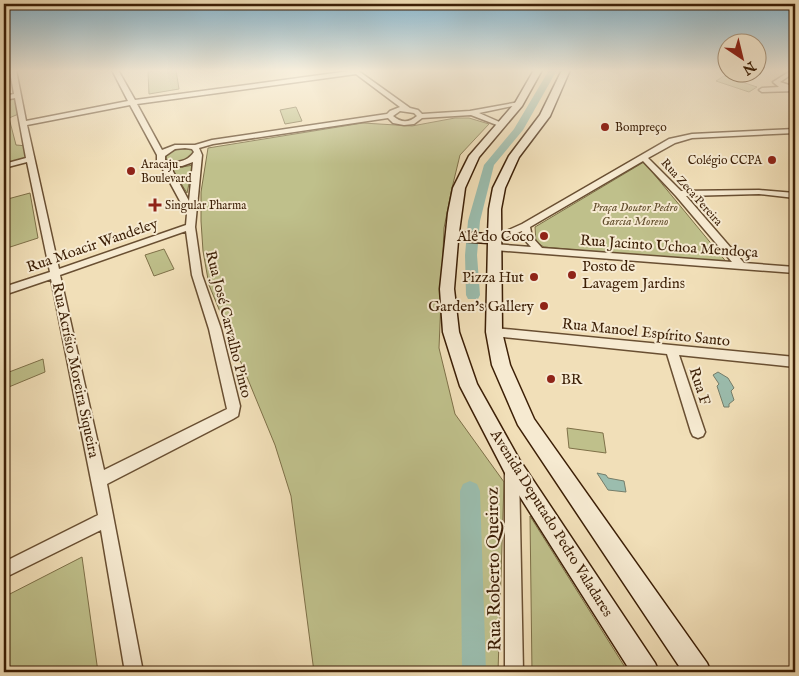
<svg xmlns="http://www.w3.org/2000/svg" width="799" height="676" font-family="'IM FELL English',serif">
<rect width="100%" height="100%" fill="#f1dfb8"/>
<filter id="stains"><feTurbulence type="fractalNoise" baseFrequency=".004" numOctaves="4"/><feColorMatrix values="0 0 0 0 .2 0 0 0 0 .09 0 0 0 0 .02 0 0 0 .5 -.17"/></filter>
<radialGradient id="worn" r=".72"><stop offset=".6" stop-color="#630" stop-opacity="0"/><stop offset="1" stop-color="#630" stop-opacity=".3"/></radialGradient>
<!-- green -->
<path fill="#bfc08b" stroke="#7e7048" d="M162 70H176L179 89 149 94 148 72Z
M724 76 757 87 749 92 716 81Z
M18 95 21 113 9 118 16 145 28 146 31 159 4 167V98Z
M296 107 302 121 285 124 280 110Z
M455 118H469L489 124 460 155 452 188 444 228 439 348 455 414 504 482 498 672H314L291 496 275 445 209 285 203 251 201 221V192L208 148 363 123 412 126Z
M178 149H191L194 153C187 162 176 165 166 159L167 154Z
M644 162 728 264 544 247 536 242 535 227Z
M193 165 187 193 172 169Z
M30 193 38 238 4 249V200Z
M164 249 174 269 154 276 145 255Z
M43 359 45 372 4 389V374Z
M567 428 603 433 606 453 569 448Z
M530 516 628 672H532Z
M82 557 98 672H4V597Z"/>
<!-- water -->
<path fill="#9bbdae" stroke="#757e6b" d="M718 372 728 378 734 388 731 391 734 400 729 404V407H724L717 386 719 384 713 375Z
M597 473 606 475 608 478 624 481 626 492 608 490Z"/>
<g fill="none" stroke-linecap="round" stroke-linejoin="round">
<!-- canal -->
<path fill="#9bbdae" fill-rule="evenodd" d="M549 70H557L523 130 494 165 480 221 477 255 480 295 478 299H468L466 295 465 255 468 221 484 165 514 129Z
M470 481 477 484 480 491 486 672H462L460 491 463 484Z"/>
<defs>
<path id="minor" d="M10 70H16L26 121 128 101 112 70H118L135 100 357 70 410 108 418 110 422 114 470 111 519 102 522 104 479 113 504 124V126L502 127 471 115 422 118 414 124 404 125 393 123 388 118 213 144 199 148 202 155 195 227 202 275 221 329 240 406 238 416 233 419 107 484 143 672H125L101 530 4 578V562L98 515 51 279 4 295V287L50 272 27 162 4 168V164L26 158 15 98 4 100V96L14 94ZM356 74 400 107 390 111 387 114 212 140 195 145H175L162 150 137 104ZM130 105 157 155V161L160 164 187 214 186 225 59 269 27 125ZM400 111 414 113 417 116C409 123 401 123 393 116ZM185 148 192 149 194 152C187 162 176 164 165 160V156L175 149ZM193 162 189 201 170 166H182ZM186 231 192 275 209 329 227 409 104 470 60 275Z
M792 70H795V72L780 82 795 87V91L762 92 759 90 762 88 779 87 773 82Z
M795 129V133L692 138 675 143 648 158 681 191 759 190 795 193V198L759 194 686 196 744 263 795 267V273L494 250 489 247 494 244 531 247 523 238 522 231 494 242 489 239 522 224 669 139 692 134ZM643 161 676 196 732 262 542 248 532 237 530 227Z
M494 328 795 357V367L679 355 705 432 703 436 698 438 693 436 691 432 667 354 494 336 490 335 488 332 490 329Z
M512 463 517 465 519 470 523 672H505V470L507 465Z"/>
<path id="secondary" d="M534 70H542L522 106 479 157 465 188 459 232 488 234 489 209 493 188 509 156 540 115 562 70H570L550 116 519 157 505 188 501 209 502 332 510 365 534 419 707 663 711 672H683L518 425 492 365 486 332 488 243 458 241 454 289 459 332 477 384 519 459 655 663 659 672H631L505 473 460 386 443 332 440 289 448 213 453 188 469 156 515 103Z"/>
</defs>
<!-- minor casing -->
<use href="#minor" stroke="#694f32" stroke-width="3"/>
<!-- secondary casing -->
<use href="#secondary" stroke="#3c1f06" stroke-width="3"/>
<!-- minor -->
<use href="#minor" fill="#f6ead1" fill-rule="evenodd"/>
<!-- secondary -->
<use href="#secondary" fill="#f6ead1" fill-rule="evenodd"/>
</g>
<!-- sky -->
<linearGradient id="sky" x2="0" y2="1"><stop stop-color="#89b8d1"/><stop offset="0.43" stop-color="#f9f1df"/><stop offset="1" stop-color="#f9f1df" stop-opacity="0"/></linearGradient>
<rect width="799" height="164" fill="url(#sky)"/>
<!-- markers -->
<g fill="#8f2418" stroke="#f6ead1" stroke-width="2">
<circle cx="605" cy="127" r="5"/>
<circle cx="772" cy="160" r="5"/>
<circle cx="131" cy="171" r="5"/>
<path d="M152.5 197.5h5v5h5v5h-5v5h-5v-5h-5v-5h5z"/>
<circle cx="544" cy="236" r="5"/>
<circle cx="572" cy="275" r="5"/>
<circle cx="534" cy="277" r="5"/>
<circle cx="544" cy="306" r="5"/>
<circle cx="551" cy="379" r="5"/>
</g>
<g text-anchor="middle" stroke-width="4" stroke-linejoin="round" paint-order="stroke">
<!-- far-poi labels -->
<g font-size="12" fill="#3c1f06" stroke="#f6ead1" text-anchor="start">
<text x="615" y="131">Bompreço</text>
<text x="762" y="164" text-anchor="end">Colégio CCPA</text>
<text x="141" y="168">Aracaju<tspan x="141" dy="14">Boulevard</tspan></text>
<text x="165" y="209">Singular Pharma</text>
</g>
<!-- far-street labels -->
<g font-size="12" fill="#3c1f06" stroke="#f6ead1">
<text transform="translate(692 192) rotate(48)" y="4">Rua Zeca Pereira</text>
</g>
<!-- far-park labels -->
<g font-size="12" font-style="italic" fill="#634f2e" stroke="#f6ead1">
<text x="635" y="211">Praça Doutor Pedro<tspan x="635" dy="14">Garcia Moreno</tspan></text>
</g>
<!-- poi labels -->
<g font-size="15" fill="#3c1f06" stroke="#f6ead1" text-anchor="end">
<text x="534" y="241">Alê do Coco</text>
<text x="582" y="271" text-anchor="start">Posto de<tspan x="582" dy="17">Lavagem Jardins</tspan></text>
<text x="524" y="282">Pizza Hut</text>
<text x="534" y="311">Garden's Gallery</text>
<text x="561" y="384" text-anchor="start">BR</text>
</g>
<!-- street labels -->
<g font-size="15" fill="#3c1f06" stroke="#f6ead1">
<text transform="translate(92 245) rotate(-19)" y="5">Rua Moacir Wandeley</text>
<text transform="translate(669 246) rotate(4)" y="5">Rua Jacinto Uchoa Mendoça</text>
<text transform="translate(229 324) rotate(76)" y="5">Rua José Carvalho Pinto</text>
<text transform="translate(646 332) rotate(6)" y="5">Rua Manoel Espírito Santo</text>
<text transform="translate(76 370) rotate(78)" y="5">Rua Acrísio Moreira Siqueira</text>
<text transform="translate(700 386) rotate(72)" y="5">Rua F</text>
<text transform="translate(552 523) rotate(58)" y="5">Avenida Deputado Pedro Valadares</text>
</g>
<!-- near-street labels -->
<g font-size="18" fill="#3c1f06" stroke="#f6ead1">
<text transform="translate(493 569) rotate(-91)" y="6">Rua Roberto Queiroz</text>
</g>
</g>
<!-- margin -->
<rect width="799" height="676" fill="none" stroke="#f1dfb8" stroke-width="20"/>
<rect x="5" y="5" width="789" height="666" fill="none" stroke="#3c1f06" stroke-width="2.5"/>
<rect x="10" y="10" width="779" height="656" fill="none" stroke="#3c1f06"/>
<!-- north arrow -->
<g transform="translate(742 58) rotate(145)"><circle r="24" fill="#f6ead1" stroke="#ac9980"/>
<path d="M0-4L9 19L0 12L-9 19Z" fill="#8f2418"/>
<text y="-8" font-size="14" font-weight="bold" text-anchor="middle" fill="#3c1f06">N</text>
</g>
<rect width="100%" height="100%" filter="url(#stains)"/>
<rect width="100%" height="100%" fill="url(#worn)"/>
</svg>
